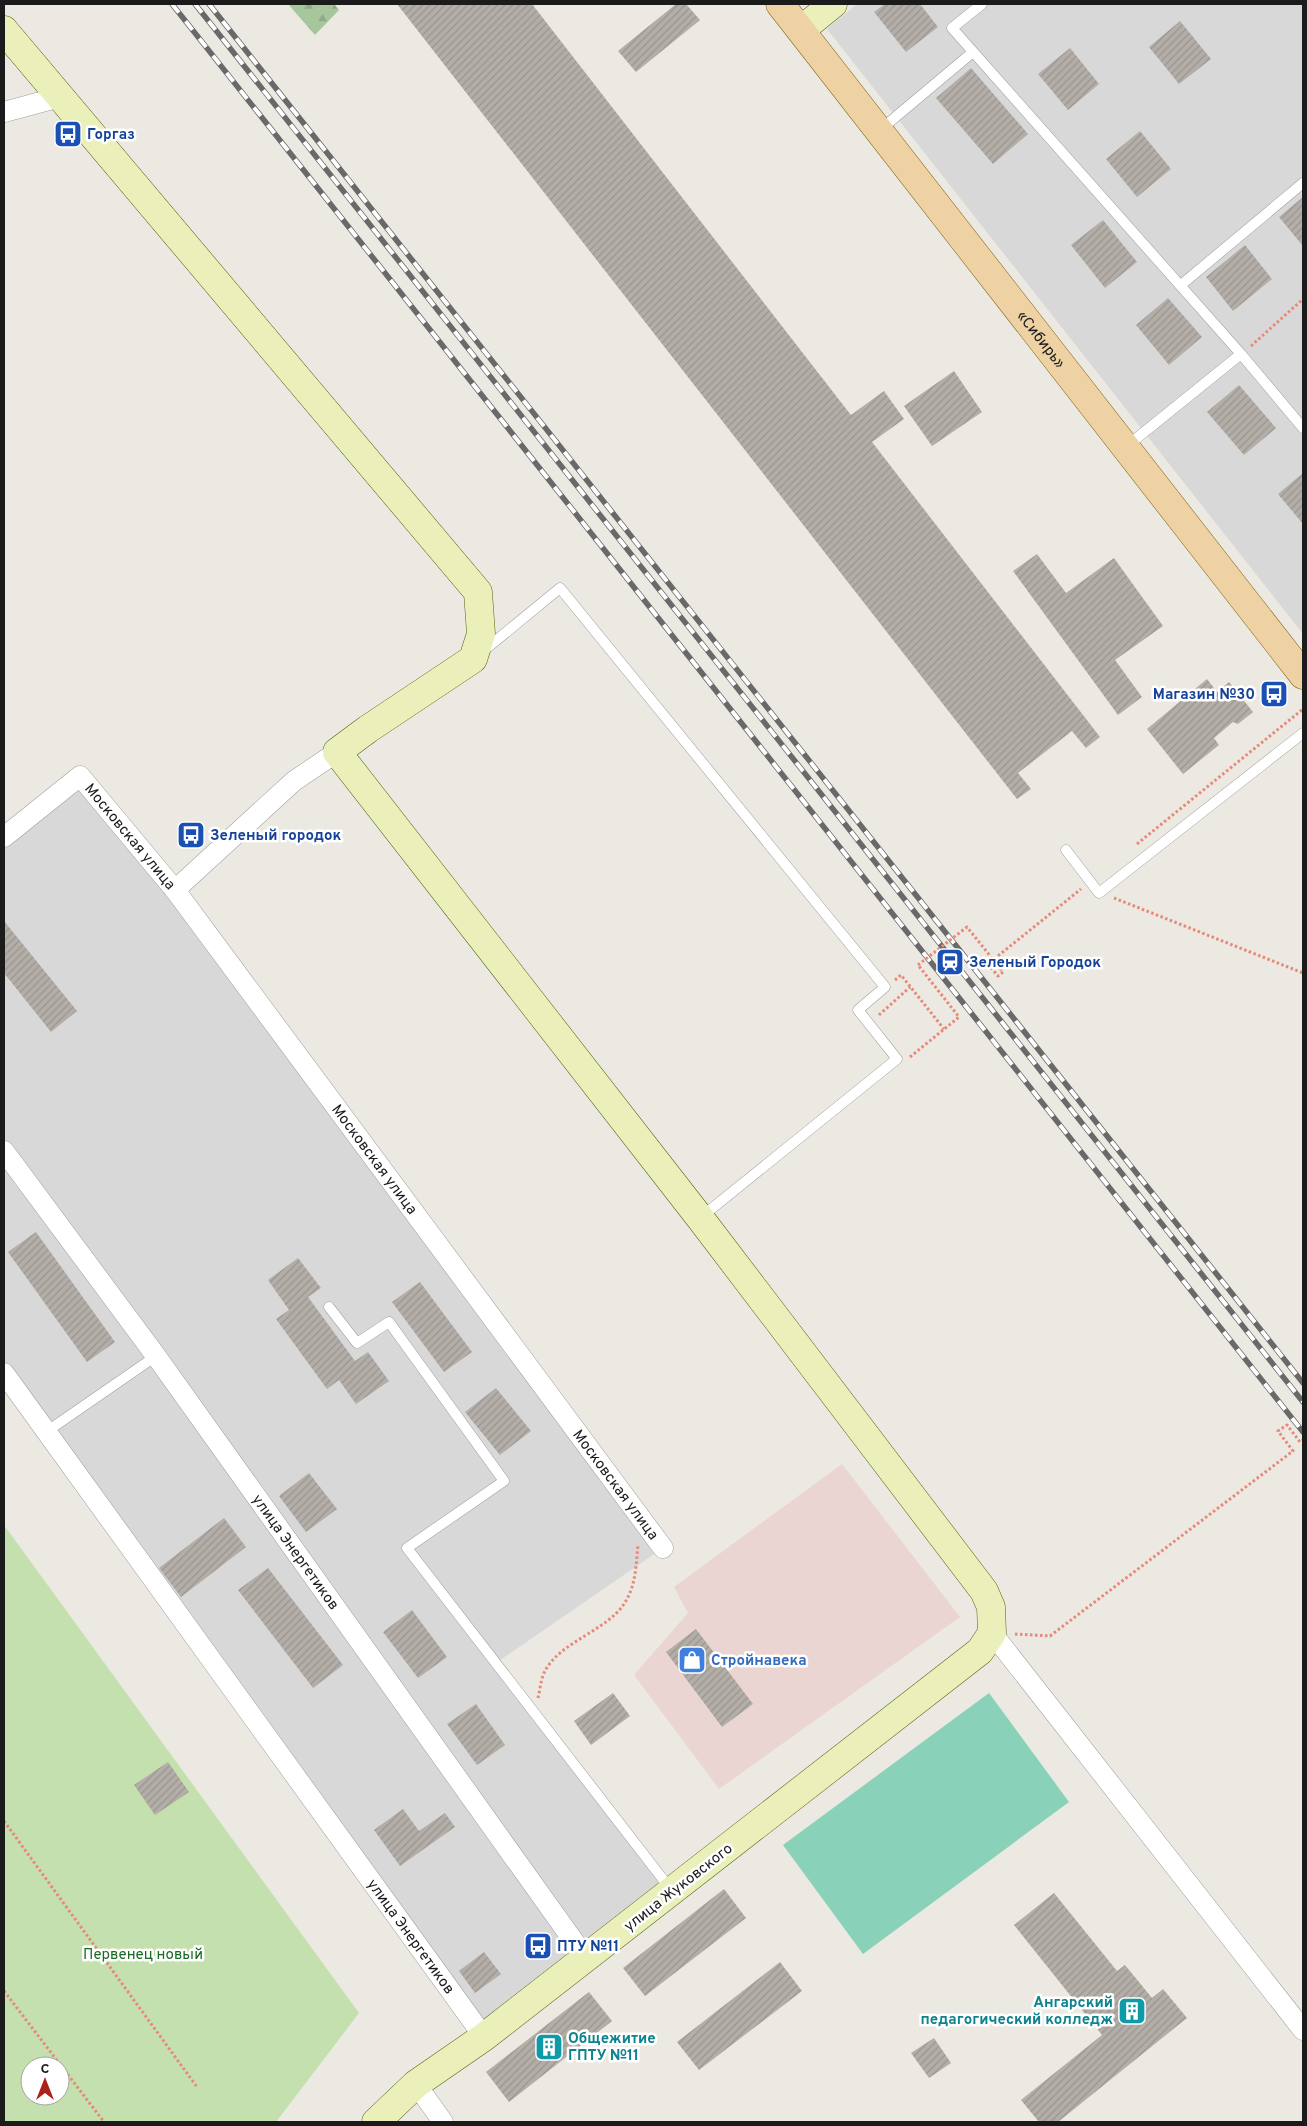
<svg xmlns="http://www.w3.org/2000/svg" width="1307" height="2126" font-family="Overpass,sans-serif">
<defs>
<pattern id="forest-firs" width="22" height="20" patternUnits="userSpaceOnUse" patternTransform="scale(1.25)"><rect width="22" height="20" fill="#a6c69c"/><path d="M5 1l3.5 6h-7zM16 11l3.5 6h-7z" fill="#8eaa86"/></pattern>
<pattern id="building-hatch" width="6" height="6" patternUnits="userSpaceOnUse" patternTransform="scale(1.25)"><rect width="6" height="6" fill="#b4aea8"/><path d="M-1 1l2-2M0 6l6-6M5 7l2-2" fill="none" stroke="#9a9590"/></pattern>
</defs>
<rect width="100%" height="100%" fill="#ebe9e2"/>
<!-- residential -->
<path fill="#d9d8d8" d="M857 4H1303V634L827 29Z
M80 776 663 1548 496 1663 672 1892 484 2037 4 1373V837Z"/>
<!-- commercial -->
<path fill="#ebd5d3" d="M842 1464 960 1617 719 1789 634 1675 688 1613 674 1587Z"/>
<!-- forest -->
<path fill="url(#forest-firs)" d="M288 4H334L339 10 315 35Z"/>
<!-- garden -->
<path fill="#c4e0ae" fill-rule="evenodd" d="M4 1525 359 2013 276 2122H4ZM30 2066H60V2096H30Z"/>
<!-- pitch -->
<path fill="#89d1b9" d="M989 1693 1069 1802 863 1954 783 1845Z"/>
<!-- building -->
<path fill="url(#building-hatch)" d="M397 4H532L847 410 851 415 884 391 904 419 872 442 1100 737 1086 748 1072 731 1018 773 1031 789 1017 799Z
M676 4H686L700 20 636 72 618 51Z
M885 4H920L938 27 906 52 874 12Z
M1180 21 1211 59 1179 84 1149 47Z
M1070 48 1099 84 1068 110 1038 74Z
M971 68 1028 134 993 164 936 98Z
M1140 131 1171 169 1137 197 1106 159Z
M1303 197V246L1279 217Z
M1103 220 1137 262 1105 288 1071 245Z
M1245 245 1272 279 1233 311 1206 277Z
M1168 298 1202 337 1169 365 1136 325Z
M954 371 982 412 932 446 904 406Z
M1239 385 1276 428 1244 455 1207 412Z
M1303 473V524L1278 494Z
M1037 554 1066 593 1114 558 1163 626 1115 660 1142 697 1118 715 1013 571Z
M1207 679 1217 692 1229 682 1253 712 1238 724 1233 722 1214 738 1219 745 1183 774 1147 729Z
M4 921 77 1011 51 1032 4 973Z
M36 1232 115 1342 87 1362 8 1252Z
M298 1258 321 1288 308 1297 355 1361 368 1352 389 1381 356 1404 339 1380 327 1389 276 1319 289 1310 268 1280Z
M420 1282 472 1352 444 1372 392 1302Z
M496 1388 531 1431 500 1455 465 1412Z
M309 1473 337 1509 306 1532 279 1496Z
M224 1518 246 1547 181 1597 159 1568Z
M268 1568 343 1665 313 1688 238 1590Z
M412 1610 447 1657 418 1678 383 1632Z
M696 1629 753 1704 722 1727 666 1652Z
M613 1693 630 1716 591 1745 574 1721Z
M476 1704 505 1745 477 1765 447 1724Z
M168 1762 189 1792 155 1815 134 1785Z
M403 1809 419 1831 445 1813 455 1827 400 1866 374 1830Z
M724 1889 746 1918 645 1996 623 1968Z
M1054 1893 1117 1971 1125 1965 1152 1998 1163 1989 1187 2018 1058 2122H1039L1021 2100 1102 2035 1014 1925Z
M484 1952 501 1974 475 1993 459 1971Z
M780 1962 802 1991 699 2070 677 2042Z
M589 1992 612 2021 509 2102 486 2072Z
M934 2038 951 2063 929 2078 911 2053Z"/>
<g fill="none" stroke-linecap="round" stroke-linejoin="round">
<defs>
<path id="lane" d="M982 4 952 28 1241 354
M880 130 973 52
M1181 285 1303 183
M1127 446 1241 354 1303 428
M482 652 560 588 885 987 858 1010 897 1059 700 1218
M1066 850 1099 893 1303 733
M329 1307 357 1343 389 1322 504 1481 407 1548 672 1891
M46 1432 156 1356"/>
<g id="street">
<path d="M4 112 60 97"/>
<path id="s1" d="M4 837 80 776 175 890 663 1548"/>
<path d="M175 890 294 781 337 752"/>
<path id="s2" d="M4 1151 156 1356 585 1957"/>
<path id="s3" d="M4 1373 484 2037"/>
<path d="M992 1633 1303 2030"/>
<path d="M416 2084 443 2122"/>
</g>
<path id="secondary" d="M4 30 478 592 481 634 473 659 368 729 337 752 700 1218 984 1591 991 1607 992 1633 980 1651 484 2037 416 2084 376 2122
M801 30 833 4"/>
<g id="primary">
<path id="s4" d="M780 4 1303 675"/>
</g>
</defs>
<!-- lane casing -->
<use href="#lane" stroke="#9f9f9f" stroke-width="11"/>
<!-- street casing -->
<use href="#street" stroke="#9f9f9f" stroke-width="21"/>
<!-- secondary casing -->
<use href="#secondary" stroke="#566312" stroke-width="29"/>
<!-- primary casing -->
<use href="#primary" stroke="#806212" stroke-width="29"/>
<!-- path -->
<path stroke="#e78978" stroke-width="3" stroke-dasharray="2.5 2.5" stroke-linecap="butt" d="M1251 346 1303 299
M1137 844 1303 709
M1114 898 1303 973
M1003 972 998 976 988 964 1081 889
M895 980 901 975 944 1029
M879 1015 910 987
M910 1057 959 1017 918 965
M1015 1634 1050 1636 1293 1451 1278 1431 1287 1425 1300 1442 1303 1440
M538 1698C540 1690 541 1678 545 1671 560 1642 606 1631 624 1604 636 1586 636 1565 638 1545
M4 1821 197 2087
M4 1991 104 2122"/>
<!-- lane -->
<use href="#lane" stroke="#fff" stroke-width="10"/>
<!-- street -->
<use href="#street" stroke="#fff" stroke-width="20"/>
<!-- secondary -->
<use href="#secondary" stroke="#ebf0bb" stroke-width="28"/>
<!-- primary -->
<use href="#primary" stroke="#efd2a4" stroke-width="28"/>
<defs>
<path id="rail" d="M172 4 1303 1432
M195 4 1303 1402
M209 4 1303 1383"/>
</defs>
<!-- rail casing -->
<use href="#rail" stroke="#696969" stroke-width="5.5"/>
<!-- rail -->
<use href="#rail" stroke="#fff" stroke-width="4" stroke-dasharray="11" stroke-linecap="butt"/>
<!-- path-bridge -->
<path stroke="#e78978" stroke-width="3" stroke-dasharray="2.5 2.5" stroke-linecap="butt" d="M918 965 967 927 1003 972"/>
</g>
<!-- icons -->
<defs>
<symbol id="bus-square" viewBox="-11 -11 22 22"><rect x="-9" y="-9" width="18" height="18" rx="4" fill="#1a4fb4" stroke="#fff"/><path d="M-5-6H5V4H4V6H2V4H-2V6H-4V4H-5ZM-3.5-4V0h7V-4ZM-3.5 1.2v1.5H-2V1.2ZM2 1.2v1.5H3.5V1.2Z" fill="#fff"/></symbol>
<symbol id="station-square" viewBox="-11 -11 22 22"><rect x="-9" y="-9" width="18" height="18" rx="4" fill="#1a4fb4" stroke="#fff"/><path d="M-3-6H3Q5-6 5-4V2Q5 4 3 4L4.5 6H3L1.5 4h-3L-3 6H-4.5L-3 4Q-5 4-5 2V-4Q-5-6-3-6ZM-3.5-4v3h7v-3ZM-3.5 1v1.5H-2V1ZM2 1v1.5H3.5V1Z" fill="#fff"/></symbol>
<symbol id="shop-square" viewBox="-11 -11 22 22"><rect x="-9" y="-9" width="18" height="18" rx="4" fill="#3f7fe0" stroke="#fff"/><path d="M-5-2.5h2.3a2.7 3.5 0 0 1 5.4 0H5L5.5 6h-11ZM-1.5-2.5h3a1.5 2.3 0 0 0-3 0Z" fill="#fff"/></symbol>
<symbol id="building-square" viewBox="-11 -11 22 22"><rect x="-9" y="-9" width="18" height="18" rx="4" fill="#0f9aa8" stroke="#fff"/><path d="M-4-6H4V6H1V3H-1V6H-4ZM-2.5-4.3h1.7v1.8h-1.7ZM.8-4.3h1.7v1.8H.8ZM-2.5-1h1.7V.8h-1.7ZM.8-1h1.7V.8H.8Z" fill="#fff"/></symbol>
</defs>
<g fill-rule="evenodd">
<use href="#bus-square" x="52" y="118" width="32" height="32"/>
<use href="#bus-square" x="1258" y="678" width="32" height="32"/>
<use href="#bus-square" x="175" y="819" width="32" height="32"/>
<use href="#station-square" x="934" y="946" width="32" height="32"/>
<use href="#shop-square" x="676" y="1644" width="32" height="32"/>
<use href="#bus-square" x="522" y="1930" width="32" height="32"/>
<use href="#building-square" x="1116" y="1995" width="32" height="32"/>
<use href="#building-square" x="533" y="2031" width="32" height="32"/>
</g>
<g text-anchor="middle" stroke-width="5" stroke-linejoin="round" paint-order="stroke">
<!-- transit labels -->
<g font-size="15" font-weight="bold" fill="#164399" stroke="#fff" text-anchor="start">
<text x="87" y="139">Горгаз</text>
<text x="1255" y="699" text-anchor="end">Магазин №30</text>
<text x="210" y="840">Зеленый городок</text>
<text x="969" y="967">Зеленый Городок</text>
<text x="557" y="1951">ПТУ №11</text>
</g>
<!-- street labels -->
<g font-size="15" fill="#1b1b1b" stroke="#fff">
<text dy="5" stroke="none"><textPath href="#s4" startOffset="425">«Сибирь»</textPath></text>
<text dy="5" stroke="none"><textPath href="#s1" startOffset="176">Московская улица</textPath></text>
<text dy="5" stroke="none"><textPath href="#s1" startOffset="581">Московская улица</textPath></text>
<text dy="5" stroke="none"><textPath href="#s1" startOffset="986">Московская улица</textPath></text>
<text dy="5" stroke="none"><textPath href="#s2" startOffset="496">улица Энергетиков</textPath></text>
<text transform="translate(678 1887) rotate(-38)" y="5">улица Жуковского</text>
<text dy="5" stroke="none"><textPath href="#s3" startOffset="695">улица Энергетиков</textPath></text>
</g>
<!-- shop labels -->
<g font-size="15" font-weight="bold" fill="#366cbe" stroke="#fff" text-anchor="start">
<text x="711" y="1665">Стройнавека</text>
</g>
<!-- park labels -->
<g font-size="15" fill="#186a24" stroke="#fff">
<text x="143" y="1959">Первенец новый</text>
</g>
<!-- culture labels -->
<g font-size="15" font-weight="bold" fill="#0d838f" stroke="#fff" text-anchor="end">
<text x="1113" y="2007">Ангарский<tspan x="1113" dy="17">педагогический колледж</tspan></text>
<text x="568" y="2043" text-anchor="start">Общежитие<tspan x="568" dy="17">ГПТУ №11</tspan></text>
</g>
</g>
<!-- border -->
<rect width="1307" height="2126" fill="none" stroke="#1b1b1b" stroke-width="10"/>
<!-- north arrow -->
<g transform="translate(45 2081)"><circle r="24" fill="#ffffff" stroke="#a4a4a4"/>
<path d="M0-4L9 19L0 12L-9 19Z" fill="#ae2119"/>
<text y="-8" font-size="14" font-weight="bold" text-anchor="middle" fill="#1b1b1b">С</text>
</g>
</svg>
